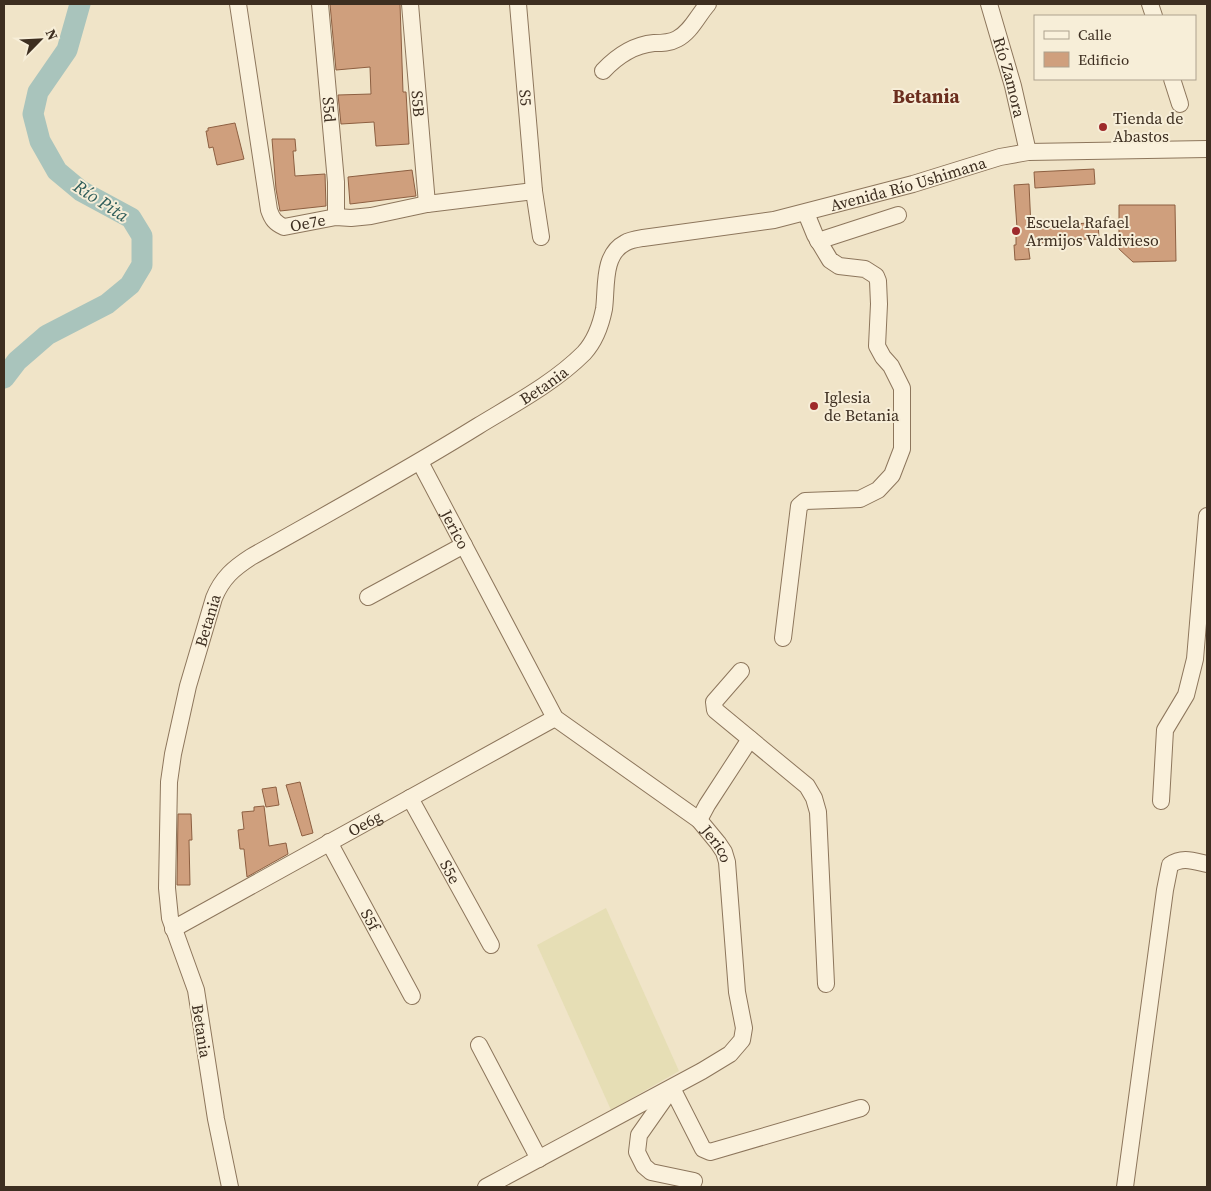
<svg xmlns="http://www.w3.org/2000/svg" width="1211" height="1191" font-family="'Source Serif 4',serif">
<rect width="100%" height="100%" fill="#f0e4c8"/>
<!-- farmland -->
<path fill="#e6deb5" d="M606 908 679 1071 611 1110 537 945Z"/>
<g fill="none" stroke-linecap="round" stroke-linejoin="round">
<!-- river -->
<path stroke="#a9c4bc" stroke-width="21" d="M4 378 17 361 47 335 107 304 130 285 142 265V236L131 218 81 191 57 171 40 141 33 114 38 92 67 50 80 4"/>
</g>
<!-- building -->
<path fill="#cf9f7d" stroke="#8d5f41" d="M330 4H400L403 92H406L409 144 376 146 374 122 341 124 338 95 371 94 370 67 336 70Z
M235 123 244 159 217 165 213 147 209 148 206 131H208V128Z
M272 139H295L296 151H293L295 176 325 174 326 206 280 211 276 189Z
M1094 169 1095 184 1035 188 1034 172Z
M412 170 416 196 350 204 348 177Z
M1029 184 1031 228 1098 222 1099 238 1028 244 1030 259 1015 260 1014 245H1016V228H1017L1014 185Z
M1119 205H1175L1176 261 1133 262 1119 249Z
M300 782 313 833 302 836 286 785Z
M276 787 279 805 266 807 262 789Z
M264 806 269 846 286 843 288 854 247 877 244 849H240L238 830 244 829 242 812 254 811V807Z
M178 814H191L192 840H189L190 885H177Z"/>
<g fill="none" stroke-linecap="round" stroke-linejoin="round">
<defs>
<g id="minor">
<path id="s1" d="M238 4 269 210C272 219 275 223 284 227L336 217 351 218 371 216 427 204 534 191"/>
<path id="s2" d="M320 4 336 182V217"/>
<path id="s3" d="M410 4 427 204"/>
<path id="s4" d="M518 4 534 191 541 237"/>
<path id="s5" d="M989 4 1013 86 1028 152"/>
<path d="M1150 4 1154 16"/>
<path d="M603 71C617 56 633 45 654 43 662 43 670 43 677 39 691 32 698 15 708 4"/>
<path d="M1172 79 1180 104"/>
<path d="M818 241 898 215"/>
<path id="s6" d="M420 462 555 718 699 820 718 843 724 852 727 862 737 992 744 1028 742 1040 730 1054 702 1071 486 1187"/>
<path d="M368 597 464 545"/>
<path d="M783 638 799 506 805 501 860 499 878 490 892 475 902 449V388L891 366 883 357 877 346 879 304 878 281 876 276 865 269 839 266 830 260 815 235 806 213"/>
<path d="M741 671 714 702 715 710 807 786 814 798 818 812 826 984"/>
<path id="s7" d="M410 798 491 945"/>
<path d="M1161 801 1165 730 1186 695 1195 659 1207 516"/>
<path d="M699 820 707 805 750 739"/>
<path id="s8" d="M329 842 412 996"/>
<path id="s9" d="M173 929 555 718"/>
<path d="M479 1045 539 1159"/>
<path d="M694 1181 651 1172 644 1166 637 1152 639 1135 672 1088 703 1149 710 1152 861 1108"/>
<path id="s10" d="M230 1187 216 1119 196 990 170 918 167 888 169 782 173 754 188 686 214 598C222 578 234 568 251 557 327 514 404 472 478 426 514 404 554 383 584 353 595 341 601 324 604 309 607 288 602 255 625 243 630 240 637 239 643 238L774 220 913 184 1000 157 1028 152 1207 149"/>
<path d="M1125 1187 1165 890 1170 865C1182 856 1194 861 1207 864"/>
</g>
</defs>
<!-- minor casing -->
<use href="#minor" stroke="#8d765c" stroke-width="18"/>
<!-- minor -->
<use href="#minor" stroke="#faf1dc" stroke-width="16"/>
</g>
<!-- markers -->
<g fill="#9e2a2b" stroke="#f7eed8" stroke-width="2">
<circle cx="1103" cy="127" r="5"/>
<circle cx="1016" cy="231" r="5"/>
<circle cx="814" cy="406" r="5"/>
</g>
<g text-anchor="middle" stroke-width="4" stroke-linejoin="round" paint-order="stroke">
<!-- street labels -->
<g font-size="16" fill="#3d2e20" stroke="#f7eed8">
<text dy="6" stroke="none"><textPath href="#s5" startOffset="76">Río Zamora</textPath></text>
<text dy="6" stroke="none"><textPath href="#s4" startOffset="94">S5</textPath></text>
<text dy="6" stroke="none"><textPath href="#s3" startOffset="100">S5B</textPath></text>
<text dy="6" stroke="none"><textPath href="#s2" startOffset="106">S5d</textPath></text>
<text dy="6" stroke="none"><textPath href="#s10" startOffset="1461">Avenida Río Ushimana</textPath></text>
<text dy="6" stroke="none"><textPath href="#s1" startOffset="256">Oe7e</textPath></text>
<text dy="6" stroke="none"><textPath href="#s10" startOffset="998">Betania</textPath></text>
<text dy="6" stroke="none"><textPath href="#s6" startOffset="76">Jerico</textPath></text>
<text dy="6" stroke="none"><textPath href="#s10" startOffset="579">Betania</textPath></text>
<text dy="6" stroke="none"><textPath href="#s9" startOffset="219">Oe6g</textPath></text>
<text dy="6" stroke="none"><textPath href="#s6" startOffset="496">Jerico</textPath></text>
<text dy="6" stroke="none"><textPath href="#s7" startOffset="84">S5e</textPath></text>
<text dy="6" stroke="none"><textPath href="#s8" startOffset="88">S5f</textPath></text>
<text transform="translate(202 1031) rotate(81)" y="6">Betania</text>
</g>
<!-- poi labels -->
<g font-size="16" fill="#3d2e20" stroke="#f7eed8" text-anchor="start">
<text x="1113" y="124">Tienda de<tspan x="1113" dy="18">Abastos</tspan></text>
<text x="1026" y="228">Escuela Rafael<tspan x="1026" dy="18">Armijos Valdivieso</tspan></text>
<text x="824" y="403">Iglesia<tspan x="824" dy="18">de Betania</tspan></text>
</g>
<!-- water labels -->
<g font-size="18" font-style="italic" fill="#2f5d5a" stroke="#f7eed8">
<text transform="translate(101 201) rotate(33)" y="6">Río Pita</text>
</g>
<!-- quarter labels -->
<g font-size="19" font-weight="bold" fill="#6b2e1e" stroke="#f7eed8">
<text x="926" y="103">Betania</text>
</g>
</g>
<!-- border -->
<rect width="1211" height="1191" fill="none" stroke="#3d2e20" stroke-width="10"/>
<!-- legend -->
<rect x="1034" y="15" width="162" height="65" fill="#f7eed8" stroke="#ada18e"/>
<rect x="1044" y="31" width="25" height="8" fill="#faf1dc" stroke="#ada18e"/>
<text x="1078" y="40" font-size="15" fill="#3d2e20">Calle</text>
<rect x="1044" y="52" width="25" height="15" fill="#cf9f7d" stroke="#ada18e"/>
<text x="1078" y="65" font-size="15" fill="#3d2e20">Edificio</text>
<!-- north arrow -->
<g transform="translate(40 40) rotate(66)" stroke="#f7eed8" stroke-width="4" paint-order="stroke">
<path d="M0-4L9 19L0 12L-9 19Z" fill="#3d2e20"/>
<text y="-8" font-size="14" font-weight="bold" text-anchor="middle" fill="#3d2e20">N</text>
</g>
</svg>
